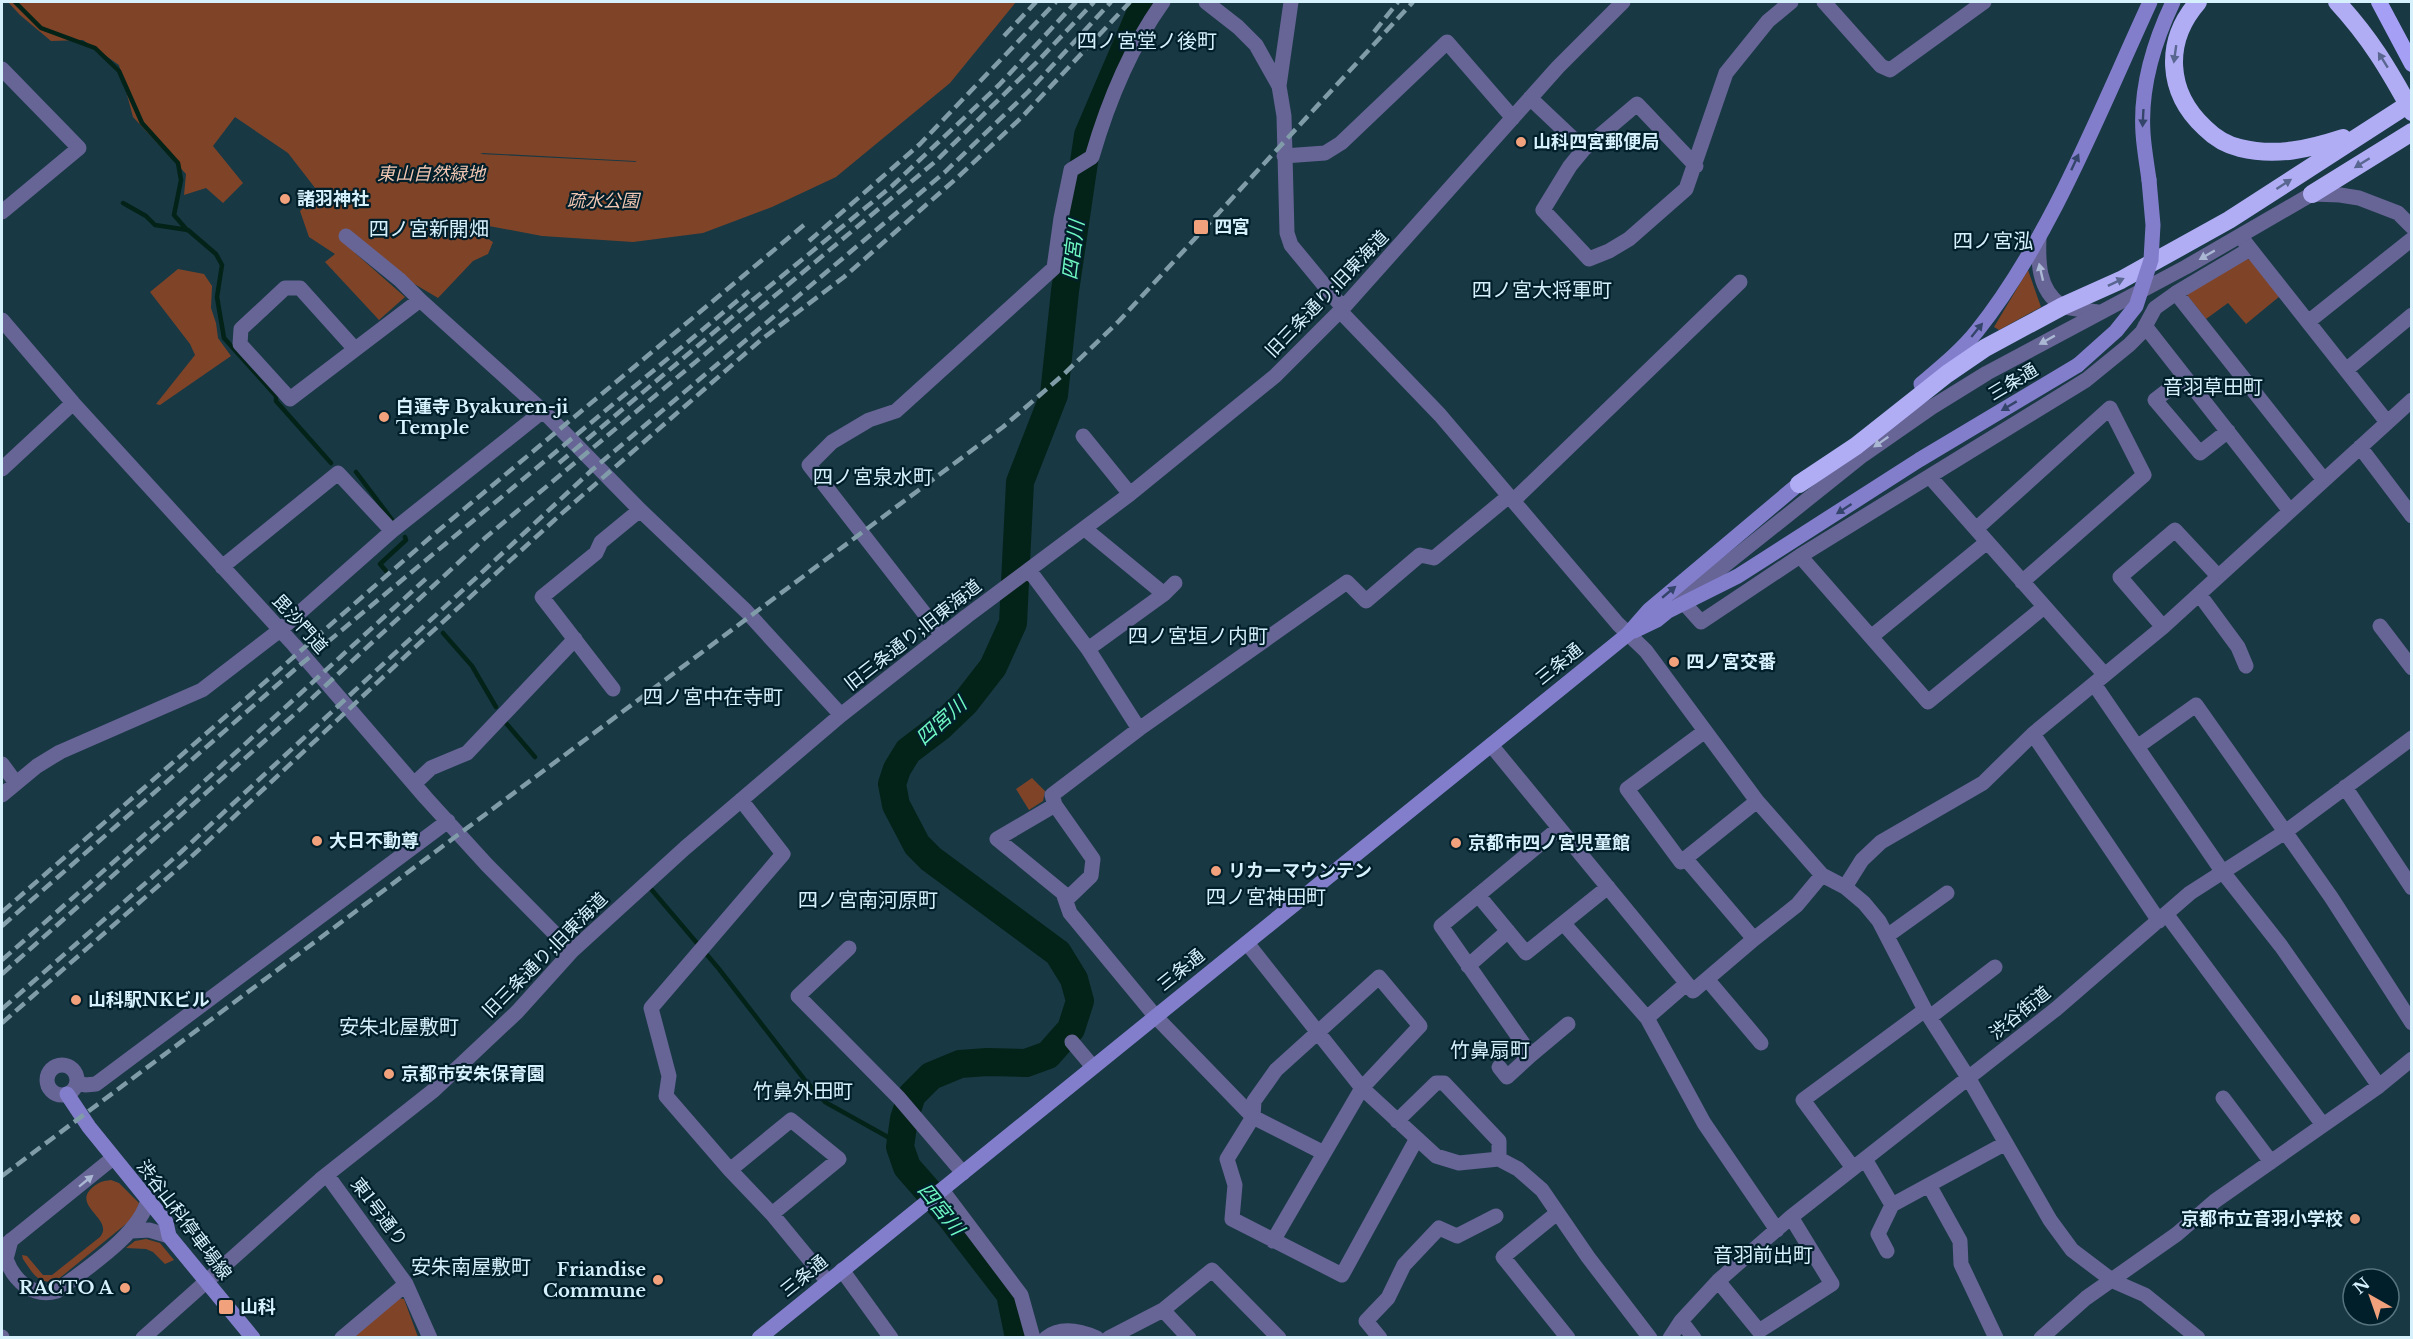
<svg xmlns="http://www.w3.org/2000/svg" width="2413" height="1339" font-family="'Libre Baskerville','Noto Sans JP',serif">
<rect width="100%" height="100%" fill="#183844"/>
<!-- green -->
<path fill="#7f4428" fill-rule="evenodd" d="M8 2H1016L950 83 836 177 772 207 703 233 633 242 542 236 457 220 493 242 488 254 473 261 438 298 359 251 355 253 405 297 379 320 325 262 335 254 309 237 300 211 319 193 288 153 235 117 213 146 243 183 223 203 206 188 184 195 186 174 133 117 119 65 83 40 51 41 20 15ZM483 153 635 161 637 162 480 154Z
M2243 258 2255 261 2280 296 2246 324 2228 303 2206 319 2187 295V291Z
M178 269 204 274 212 286 211 308 216 323 218 338 231 356 160 405 156 404 195 355 190 344 150 292Z
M2028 270 2041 307 1999 330 1994 327Z
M1032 778 1045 791 1043 801 1029 810 1016 789Z
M111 1180 119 1183 139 1203 137 1215 56 1281C38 1285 32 1272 23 1259L22 1255 27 1256 43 1275H52L100 1237C115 1219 70 1206 93 1187 99 1182 103 1181 111 1180Z
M146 1239 160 1243 174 1260 165 1264 153 1252 146 1249 126 1248 135 1241Z
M397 1298 404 1299 418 1337 351 1338Z"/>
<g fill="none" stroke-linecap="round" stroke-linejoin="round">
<!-- stream -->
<path stroke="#032318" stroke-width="4.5" d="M15 2 41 28 95 48 119 71 142 123 178 163 181 180 174 215 187 230
M123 203 146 216 155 225 188 230 216 254 222 265 217 297 224 338 276 396V401L331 463
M356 472 393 521
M386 571 380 564 406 540 405 537
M443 633 472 666 496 707
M505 722 535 757
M651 889 719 969 804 1079 825 1102 886 1136 900 1147"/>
<!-- river -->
<path stroke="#032318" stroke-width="28" d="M1019 1338 1010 1294 949 1215 907 1167 900 1147 904 1119 912 1095 931 1076 960 1064 987 1062 1026 1063 1048 1055 1071 1029 1080 1001 1074 979 1058 953 931 859 917 845 896 805 892 784 897 769 908 751 941 726 965 703 993 667 1013 623 1020 482 1054 395 1065 291 1088 135 1145 2"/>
<!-- minor -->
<path stroke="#676496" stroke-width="15" d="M1206 2 1238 27 1256 45 1279 86 1284 116 1287 233 1291 245 1343 308
M1824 2 1881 66 1890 70 1984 2
M2 69 79 148 2 212
M1279 86 1291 2
M1530 98 1584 149 1570 166 1543 210 1589 259 1609 251 1629 239 1686 189 1726 73 1768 21 1791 2
M1584 149 1637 104 1696 166
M1284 156 1325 153 1341 143 1447 42 1513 118
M2312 194 2340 195 2359 198 2398 213 2412 227
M346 236 400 280 420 300
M2039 237C2038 261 2038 290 2061 305 2070 310 2088 310 2098 312
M2244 241 2387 422
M2176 293 2324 480
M1340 311 1440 415 1618 624 1646 651 1757 801 1822 875 1845 887 1864 903 1879 921 1925 1010 1969 1079 2050 1220 2072 1250 2113 1281 2145 1295 2198 1338
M2 320 73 403 294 645 426 798 487 865 572 951
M2308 322 2412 239
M2145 326 2290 511
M354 348 300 288H285L241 329 240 344 290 399 420 300 543 411 640 510 746 611 841 715
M2346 370 2412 315
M2185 377 2155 400 2200 453 2228 431
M1083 436 1130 494
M2360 447 2412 516
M2 469 73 403
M1930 477 2105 675
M1513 501 1740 282
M1085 529 1164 594
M1976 529 2110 408 2144 475 2022 582
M1800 556 1928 702 2044 607
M222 567 338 473 392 531
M1029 570 1088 649 1139 729 1347 582 1366 601 1420 555 1434 558 1509 496
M2199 594 2238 647 2246 666
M1684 603 1701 622 1800 556 2086 380 2129 345 2142 332 2155 308 2176 293 2250 249
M2380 626 2412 668
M2163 627 2120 577 2175 530 2218 576
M942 636 809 465 832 442 869 420 896 411 1054 268 1061 218 1071 170 1092 157C1108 102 1130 48 1163 2
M1871 637 1987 542
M1088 649 1164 594 1175 583
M2094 684 2222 871 2281 946 2379 1086
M613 689 542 597 596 553 601 542 640 510
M1705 731 1627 789 1681 862 1757 801
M2033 734 2159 921
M1491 745 1693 991 1754 939
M2137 747 2196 705 2331 897 2412 1023
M2 764 16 783
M414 784 431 768 467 753 575 639
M2345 787 2412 888
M2 795 37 766 60 752 202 690 280 630 392 531 543 411
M741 800 783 854 651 1008 669 1076 666 1096 730 1170 772 1214 828 1282
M1055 805 1052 795 1139 729
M1558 829 1441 926 1531 1055 1568 1024
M1685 858 1754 939 1797 905 1822 875
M1845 887 1862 860 1881 842 1983 783 2033 734 2163 627 2412 400
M1478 895 1526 953 1608 887
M1066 900 1091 876 1093 859 1055 805 997 839 1063 893 1070 913 1156 1017 1253 1117 1324 1153
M2167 915 2323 1125
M1564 924 1647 1018 1704 1123 1777 1230
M1887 936 1947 893
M1247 943 1362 1088 1436 1156 1459 1163 1499 1159 1518 1169 1542 1190 1588 1257 1650 1338
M849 948 798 996 899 1098 963 1173
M1468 966 1508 931
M1707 979 1761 1043
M1930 1017 1995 967
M1647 1018 1686 984
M1072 1042 1093 1067
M47 1080a15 15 0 1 1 30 0a15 15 0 1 1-30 0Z
M1499 1067 1507 1077 1531 1055
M77 1082 85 1085 96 1084 448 821
M2223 1098 2271 1162
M1397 1121 1436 1083H1444L1499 1141V1159
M1865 1159 1892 1205 2006 1143
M1853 1168 1803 1100 1925 1010
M730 1170 791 1120 839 1159 772 1214
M327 1175 406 1284 430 1338
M1929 1185 1960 1241 1961 1264 1996 1338
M942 1190 1021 1295 1033 1338
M1557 1213 1503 1257 1568 1338
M132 1231 149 1230 169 1236
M11 1240 6 1259C14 1281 33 1298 57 1291 85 1269 141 1234 148 1199
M1273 1241 1362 1088 1420 1026 1379 977 1276 1070 1254 1101 1253 1117 1227 1159 1235 1185 1232 1219 1342 1275 1416 1140
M3 1247 113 1158
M1887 1251 1878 1234 1892 1205
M842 1270 891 1338
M1718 1281 1759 1331 1832 1284 1791 1217
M1163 1310 1189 1338
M1681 1321 1694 1338
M2 1337V1338
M143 1338 320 1180 434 1090 517 1012 572 951 685 848 841 715 967 616 1130 494 1275 376 1343 308 1558 67 1623 2
M342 1338 406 1284
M1046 1338C1061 1326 1081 1331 1097 1338
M1109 1338 1163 1310 1212 1270 1279 1338
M1380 1338 1366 1321 1388 1298 1404 1265 1439 1228 1457 1236 1496 1216
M1670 1338 1681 1321 1718 1281 1791 1217 2056 1009 2190 893 2285 832 2412 738
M2041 1338 2086 1298 2177 1234 2215 1201 2379 1086 2412 1059"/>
<!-- tertiary -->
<path stroke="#676496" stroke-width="15" d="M1680 601 1863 455 1932 407 1987 373 2186 267 2312 194"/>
<!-- secondary -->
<path stroke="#837ecc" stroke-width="15" d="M2149 180C2147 165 2144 149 2143 133 2140 87 2154 42 2173 2
M1921 384C1941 367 1961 351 1977 331 2051 238 2100 110 2150 2
M1634 631 1657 620 1668 611 1738 576 1919 460 2078 365
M67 1094 89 1127 166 1222 169 1236 253 1338
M759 1338 1628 634 1649 610 1807 477"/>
<!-- trunk -->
<path stroke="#a5a0f6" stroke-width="16" d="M2379 2 2412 64"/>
<!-- motorway -->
<path stroke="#b0adf5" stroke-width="18" d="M2198 2C2164 41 2166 92 2205 128 2214 137 2227 145 2240 148 2276 157 2309 149 2343 138
M2337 2C2370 38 2388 68 2412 112
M2312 194 2412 132
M1799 484 1856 446 1947 374 1985 348 2063 306 2121 280 2229 220 2401 109"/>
<!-- rail -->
<path stroke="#7f9ca8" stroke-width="4.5" stroke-dasharray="12 6" stroke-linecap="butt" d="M1374 32 1398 2
M1004 36 1036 2
M809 241 920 144 1056 2
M559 463 738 312 892 186 999 85 1076 2
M2 912 433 535 804 225
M2 926 300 665 749 291
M2 960 175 808 430 575
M2 974 296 713 485 538 936 161 1037 62 1094 2
M2 1009 181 852 592 470 945 172 1028 92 1111 2
M2 1023 190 858 411 651 560 515 762 339 844 277 958 177 1022 117 1130 2
M2 1176 1003 427 1064 374 1119 321 1413 2"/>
<!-- secondary-bridge -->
<path stroke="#837ecc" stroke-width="15" d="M2078 365 2116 331 2136 306 2151 260 2153 225 2149 180"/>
</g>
<!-- one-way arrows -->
<defs><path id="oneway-solid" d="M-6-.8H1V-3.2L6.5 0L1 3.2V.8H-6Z" transform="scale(1.5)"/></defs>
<g fill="#586690">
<use href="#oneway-solid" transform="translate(2175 54) rotate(98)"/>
<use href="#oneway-solid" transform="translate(2383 60) rotate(-122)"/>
<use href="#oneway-solid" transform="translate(2362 163) rotate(148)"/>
<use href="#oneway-solid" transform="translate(2284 184) rotate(-33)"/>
<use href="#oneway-solid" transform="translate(2116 282) rotate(-25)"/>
</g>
<g fill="#34456b">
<use href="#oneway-solid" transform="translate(2143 118) rotate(93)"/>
<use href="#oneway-solid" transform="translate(2075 162) rotate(-65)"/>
<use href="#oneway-solid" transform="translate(1977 330) rotate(-51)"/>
<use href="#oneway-solid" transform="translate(2009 406) rotate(149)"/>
<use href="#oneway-solid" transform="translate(1844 509) rotate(147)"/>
<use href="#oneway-solid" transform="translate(1669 592) rotate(-40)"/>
</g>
<g fill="#aab8d3">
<use href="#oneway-solid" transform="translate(2207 255) rotate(150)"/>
<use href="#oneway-solid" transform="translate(2041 272) rotate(-103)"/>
<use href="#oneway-solid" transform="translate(2047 340) rotate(151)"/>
<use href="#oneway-solid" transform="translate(1881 442) rotate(145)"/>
<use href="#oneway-solid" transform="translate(86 1181) rotate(-39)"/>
</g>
<!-- markers -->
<g fill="#f1a17c" stroke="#001f2a" stroke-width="2">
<circle cx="1521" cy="142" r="6"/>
<circle cx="285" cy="199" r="6"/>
<rect x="1193" y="219" width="16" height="16" rx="3"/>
<circle cx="384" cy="417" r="6"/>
<circle cx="1674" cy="662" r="6"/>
<circle cx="317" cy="841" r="6"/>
<circle cx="1456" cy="843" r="6"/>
<circle cx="1216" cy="871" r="6"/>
<circle cx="76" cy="1000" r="6"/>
<circle cx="389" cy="1074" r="6"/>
<circle cx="2355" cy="1219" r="6"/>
<circle cx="658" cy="1280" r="6"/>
<circle cx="125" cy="1288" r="6"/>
<rect x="218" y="1299" width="16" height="16" rx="3"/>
</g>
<g text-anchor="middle" stroke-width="4.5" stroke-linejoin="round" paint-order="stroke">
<!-- poi labels -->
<g font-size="18" font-weight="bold" fill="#d6f0fc" stroke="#001f2a" text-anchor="start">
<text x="1533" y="148">山科四宮郵便局</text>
<text x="297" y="205">諸羽神社</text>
<text x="1214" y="233">四宮</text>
<text x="396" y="413">白蓮寺 Byakuren-ji<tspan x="396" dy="21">Temple</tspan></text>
<text x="1686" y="668">四ノ宮交番</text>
<text x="329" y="847">大日不動尊</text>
<text x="1468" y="849">京都市四ノ宮児童館</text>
<text x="1228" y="877">リカーマウンテン</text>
<text x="88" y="1006">山科駅NKビル</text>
<text x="401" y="1080">京都市安朱保育園</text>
<text x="2343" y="1225" text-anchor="end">京都市立音羽小学校</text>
<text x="646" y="1276" text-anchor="end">Friandise<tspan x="646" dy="21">Commune</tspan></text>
<text x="113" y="1294" text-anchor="end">RACTO A</text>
<text x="240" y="1313">山科</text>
</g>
<!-- park labels -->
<g font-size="18" font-style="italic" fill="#f1c6b2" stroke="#001f2a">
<text x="431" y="180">東山自然緑地</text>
<text x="603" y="207">疏水公園</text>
</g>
<!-- street labels -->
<g font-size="18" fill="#d6f0fc" stroke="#001f2a">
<text transform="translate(1327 294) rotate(-46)" y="6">旧三条通り;旧東海道</text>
<text transform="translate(2013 382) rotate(-31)" y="6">三条通</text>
<text transform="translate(300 624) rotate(48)" y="6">毘沙門道</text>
<text transform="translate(913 635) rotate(-38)" y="6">旧三条通り;旧東海道</text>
<text transform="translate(1559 664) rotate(-39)" y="6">三条通</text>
<text transform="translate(545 955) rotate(-45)" y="6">旧三条通り;旧東海道</text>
<text transform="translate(1181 970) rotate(-39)" y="6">三条通</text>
<text transform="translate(2020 1013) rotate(-39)" y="6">渋谷街道</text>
<text transform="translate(379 1212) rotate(53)" y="6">東1号通り</text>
<text transform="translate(184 1220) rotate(53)" y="6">渋谷山科停車場線</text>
<text transform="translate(804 1276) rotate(-39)" y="6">三条通</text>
</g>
<!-- neighbourhood labels -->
<g font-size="20" fill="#d6f0fc" stroke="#001f2a">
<text x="1147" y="48">四ノ宮堂ノ後町</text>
<text x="429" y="236">四ノ宮新開畑</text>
<text x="1993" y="248">四ノ宮泓</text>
<text x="1542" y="297">四ノ宮大将軍町</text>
<text x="2213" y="394">音羽草田町</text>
<text x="873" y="484">四ノ宮泉水町</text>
<text x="1198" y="643">四ノ宮垣ノ内町</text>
<text x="713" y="704">四ノ宮中在寺町</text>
<text x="1266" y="904">四ノ宮神田町</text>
<text x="868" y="907">四ノ宮南河原町</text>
<text x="399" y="1034">安朱北屋敷町</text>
<text x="1490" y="1057">竹鼻扇町</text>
<text x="803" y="1098">竹鼻外田町</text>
<text x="1763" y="1262">音羽前出町</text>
<text x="471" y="1274">安朱南屋敷町</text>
</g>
<!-- water labels -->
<g font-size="20" font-style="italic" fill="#6ef6c2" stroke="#001f2a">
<text transform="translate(1073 250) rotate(-83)" y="7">四宮川</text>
<text transform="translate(941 721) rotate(-42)" y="7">四宮川</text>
<text transform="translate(941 1209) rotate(51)" y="7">四宮川</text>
</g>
</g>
<!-- border -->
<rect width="2413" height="1339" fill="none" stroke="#d6f0fc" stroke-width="6"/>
<!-- north arrow -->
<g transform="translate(2371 1297) rotate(320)"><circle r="28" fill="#001f2a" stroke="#56737e" stroke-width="1.5"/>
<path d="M0-4.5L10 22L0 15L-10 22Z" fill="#f1a17c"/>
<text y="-9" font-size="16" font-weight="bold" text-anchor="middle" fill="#d6f0fc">N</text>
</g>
</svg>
